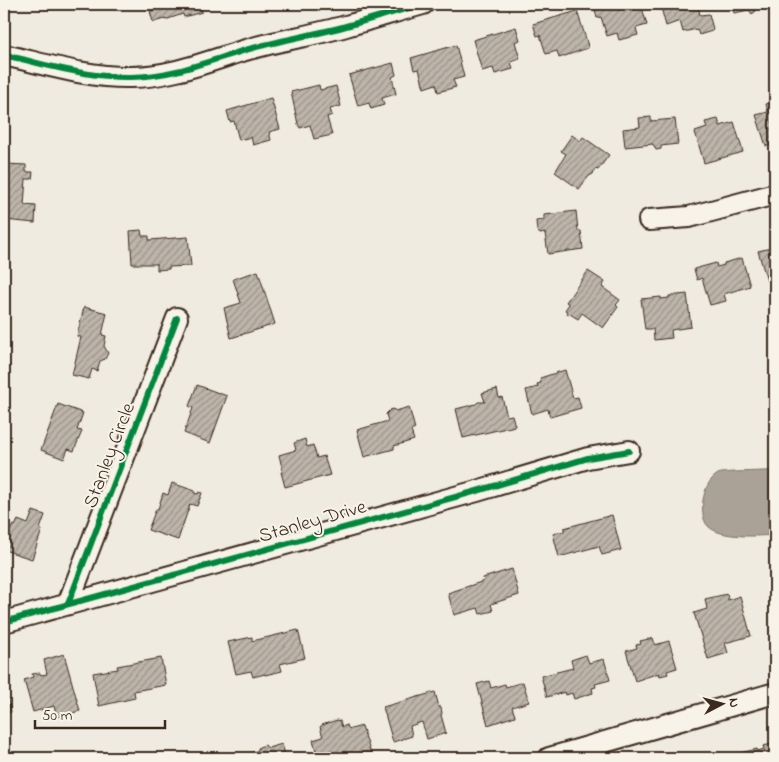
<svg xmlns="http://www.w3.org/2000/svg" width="779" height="762" font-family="'Indie Flower',sans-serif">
<defs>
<pattern id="building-hatch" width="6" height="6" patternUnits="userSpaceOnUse" patternTransform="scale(1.25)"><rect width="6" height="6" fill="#bdb5aa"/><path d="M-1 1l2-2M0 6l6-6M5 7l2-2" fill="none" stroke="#9b938a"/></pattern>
</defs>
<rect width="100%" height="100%" fill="#efebe0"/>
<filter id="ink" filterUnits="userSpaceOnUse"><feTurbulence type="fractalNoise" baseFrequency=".02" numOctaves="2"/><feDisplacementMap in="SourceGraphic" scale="10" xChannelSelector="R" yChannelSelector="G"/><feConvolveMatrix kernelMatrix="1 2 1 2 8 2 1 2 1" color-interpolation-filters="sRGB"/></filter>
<g filter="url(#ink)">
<!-- water -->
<path fill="#aaa296" stroke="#7e7266" d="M775 470V535C759 536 720 539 708 526 702 520 702 508 703 500 705 490 708 480 718 474 723 471 765 472 775 470Z"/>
<!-- building -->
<path fill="url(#building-hatch)" stroke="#3b2a1e" d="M153 4H200L202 12 184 17 183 14 165 20V19L153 22 150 11 155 10Z
M601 4H641L647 25 636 28 638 35 619 40 617 33 607 36 601 17 597 18 594 6Z
M660 4H705L698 6 700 15 709 14 713 29 712 31 699 35 697 29 683 32 680 21 666 26Z
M730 4H757L755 6 756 11 752 14 749 10 734 13 732 5 730 6Z
M577 11 587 42 588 48 559 58 557 51 546 54 540 35 537 36 533 24Z
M516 27 520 40 515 42 520 59 511 62 513 69 495 74 493 68 482 71 473 40Z
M456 45 464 77 453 80 456 87 438 92 436 84 424 88 419 69 414 70 411 58Z
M393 63 396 75 392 77 396 94 382 98 384 105 371 109 369 103 358 106 349 75Z
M319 85 320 90 336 86 341 106 330 109 332 115 327 117 332 135 314 139 310 125 300 128 298 124 291 92Z
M271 98 280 129 269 132 271 140 253 145 251 137 239 140 234 121 230 122 227 111Z
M775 102V144L766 146 756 115 768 112 766 104Z
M651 117V121L675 119 678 144 661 146V149L656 150 653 144 625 147 623 129 640 127 639 118Z
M718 119 720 126 734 122 743 152 704 163 695 132 707 128 705 122Z
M572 135 580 141 583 137 609 155 598 170 595 169 593 174 589 176 579 189 555 172 566 154 561 151Z
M6 164 26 165V172H33L32 179H26L24 205 36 206 35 223 4 220V180Z
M576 211 578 231H581L583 249 548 254 545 233 540 234 537 231 536 221 544 220V215Z
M141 230 142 236H149V240L188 237 191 266 169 267V269L157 270V264H132L130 231Z
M775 247V288L772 279 767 281 758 251Z
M742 258 750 286 724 294 726 301 710 305 702 278 697 280 694 269 716 263 717 267 724 265V263Z
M258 271 275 324 231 338 224 308 241 303 233 279Z
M588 271 605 282 602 287 620 300 616 305 618 307 603 328 582 313 578 319 570 314 569 315 567 314 568 312 565 310 569 304 566 302Z
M687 294 691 327 671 330 672 338 654 340 653 329H645L641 299 661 297V299L669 298V296Z
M84 307 107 313 102 335 106 336 104 346 108 353 105 359 100 361 97 371 92 369 89 379 72 375 81 337 77 336Z
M565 370 573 398 578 397 581 408 550 417 548 409 532 414 526 390 538 387 537 384 541 383 540 378Z
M197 385 227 396 210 443 184 433 193 408 189 406Z
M497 389 499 398 502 397 507 416 512 415 515 426 463 438 456 409 476 404 478 402H485L482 393Z
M58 404 83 413 77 430 82 431 74 451 68 449 64 459 41 450Z
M409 407 415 429 411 431 414 440 394 446V449L364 457 357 430 388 421 386 414 390 410 393 409 396 411Z
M305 439 307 447 313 445 317 458 324 456 330 475 285 487 281 472H283L279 455 296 450 294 443Z
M172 483 195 491 194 493 198 494 199 492 202 493 197 506 190 504 178 540 148 530 156 509H158L163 493 168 495Z
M33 511 45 515 40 529 42 530 32 559 4 550V529L10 531 13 525 15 526 18 520 28 524Z
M612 515 621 550 602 555 599 546 559 557 553 534 564 531V528Z
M512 569 519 595 491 604 493 611 480 614 478 608 454 615 448 593 484 581 483 578Z
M727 594 728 600 740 596 751 636 725 643 728 653 708 659 694 613 707 609 705 599Z
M298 630 305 658 280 664 282 671 265 675V674L253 677 251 671 236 674 228 642 252 637V641Z
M653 638 655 645 669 641 677 668 667 671 668 674 660 676 659 673 635 681 626 651 637 648 636 645 641 644 640 641Z
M64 654 80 711 57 717 54 706 33 712 24 680 33 677 32 674 40 673 41 675 47 674 44 660Z
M586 655 589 663 604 659 610 680 595 684 596 687 592 688 593 693 574 699 572 693 566 695 565 692 547 697 541 676 573 668 571 660Z
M161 658 166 685 134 691 135 698 99 706 93 673 118 669 117 666Z
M489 681 491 688 505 684 506 687 523 682 529 702 512 707 515 716 488 725 477 684Z
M4 684 11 712 4 714Z
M435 692 439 707 441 708 442 713 441 715 446 733 427 739 422 722 410 726 412 736 393 742 383 707Z
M337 720 340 721 342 727 347 725 348 728 351 729 362 726 372 757 358 758 357 756 354 757 355 758H318L313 740 323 737 320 727 322 725Z
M282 744 286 758H251L250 753 257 751 259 747 265 745 268 748Z
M772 744 773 747 775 746V758H737L736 754 757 749 758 751 764 749 763 746Z"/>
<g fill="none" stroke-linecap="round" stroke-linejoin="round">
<defs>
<path id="minor" d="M4 55C45 64 88 78 131 77 172 77 211 60 249 49 281 40 314 35 346 26 372 19 397 11 423 4
M649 220 689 217 775 194
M68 604 177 318
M4 622 477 491 588 458 629 451
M549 758 775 693"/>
</defs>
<!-- minor casing -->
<use href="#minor" stroke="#3b2a1e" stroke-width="24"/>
<!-- minor -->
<use href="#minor" stroke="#f7f3e8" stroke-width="20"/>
<defs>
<path id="cycleway" d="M4 55C45 64 88 78 131 77 172 77 211 60 249 49 281 40 314 35 346 26 372 19 397 11 423 4
M68 604 177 318
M4 622 477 491 588 458 629 451"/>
</defs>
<!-- cycleway casing -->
<use href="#cycleway" stroke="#f7f3e8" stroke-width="9"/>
<!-- cycleway -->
<use href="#cycleway" stroke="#00873e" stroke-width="6"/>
</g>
</g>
<g text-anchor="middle" stroke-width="4" stroke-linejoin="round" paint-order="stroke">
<!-- street labels -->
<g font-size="20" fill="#3b2a1e" stroke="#f7f3e8">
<text transform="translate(108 455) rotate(-69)" y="7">Stanley Circle</text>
<text transform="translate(312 520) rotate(-16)" y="7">Stanley Drive</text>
</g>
</g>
<!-- margin -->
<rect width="779" height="762" fill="none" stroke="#f7f3e8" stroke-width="20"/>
<rect x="10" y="10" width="759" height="742" fill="none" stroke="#3b2a1e" stroke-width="2" filter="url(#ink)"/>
<!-- north arrow -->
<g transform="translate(722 704) rotate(84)" stroke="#f7f3e8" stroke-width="4" paint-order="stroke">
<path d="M0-4L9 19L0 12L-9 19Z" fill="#3b2a1e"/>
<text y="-8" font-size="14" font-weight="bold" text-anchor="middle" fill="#3b2a1e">N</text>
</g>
<!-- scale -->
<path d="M35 720v8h130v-8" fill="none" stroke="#3b2a1e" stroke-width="2.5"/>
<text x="42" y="720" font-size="15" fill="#3b2a1e" stroke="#f7f3e8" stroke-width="4" paint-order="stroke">50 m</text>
</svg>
